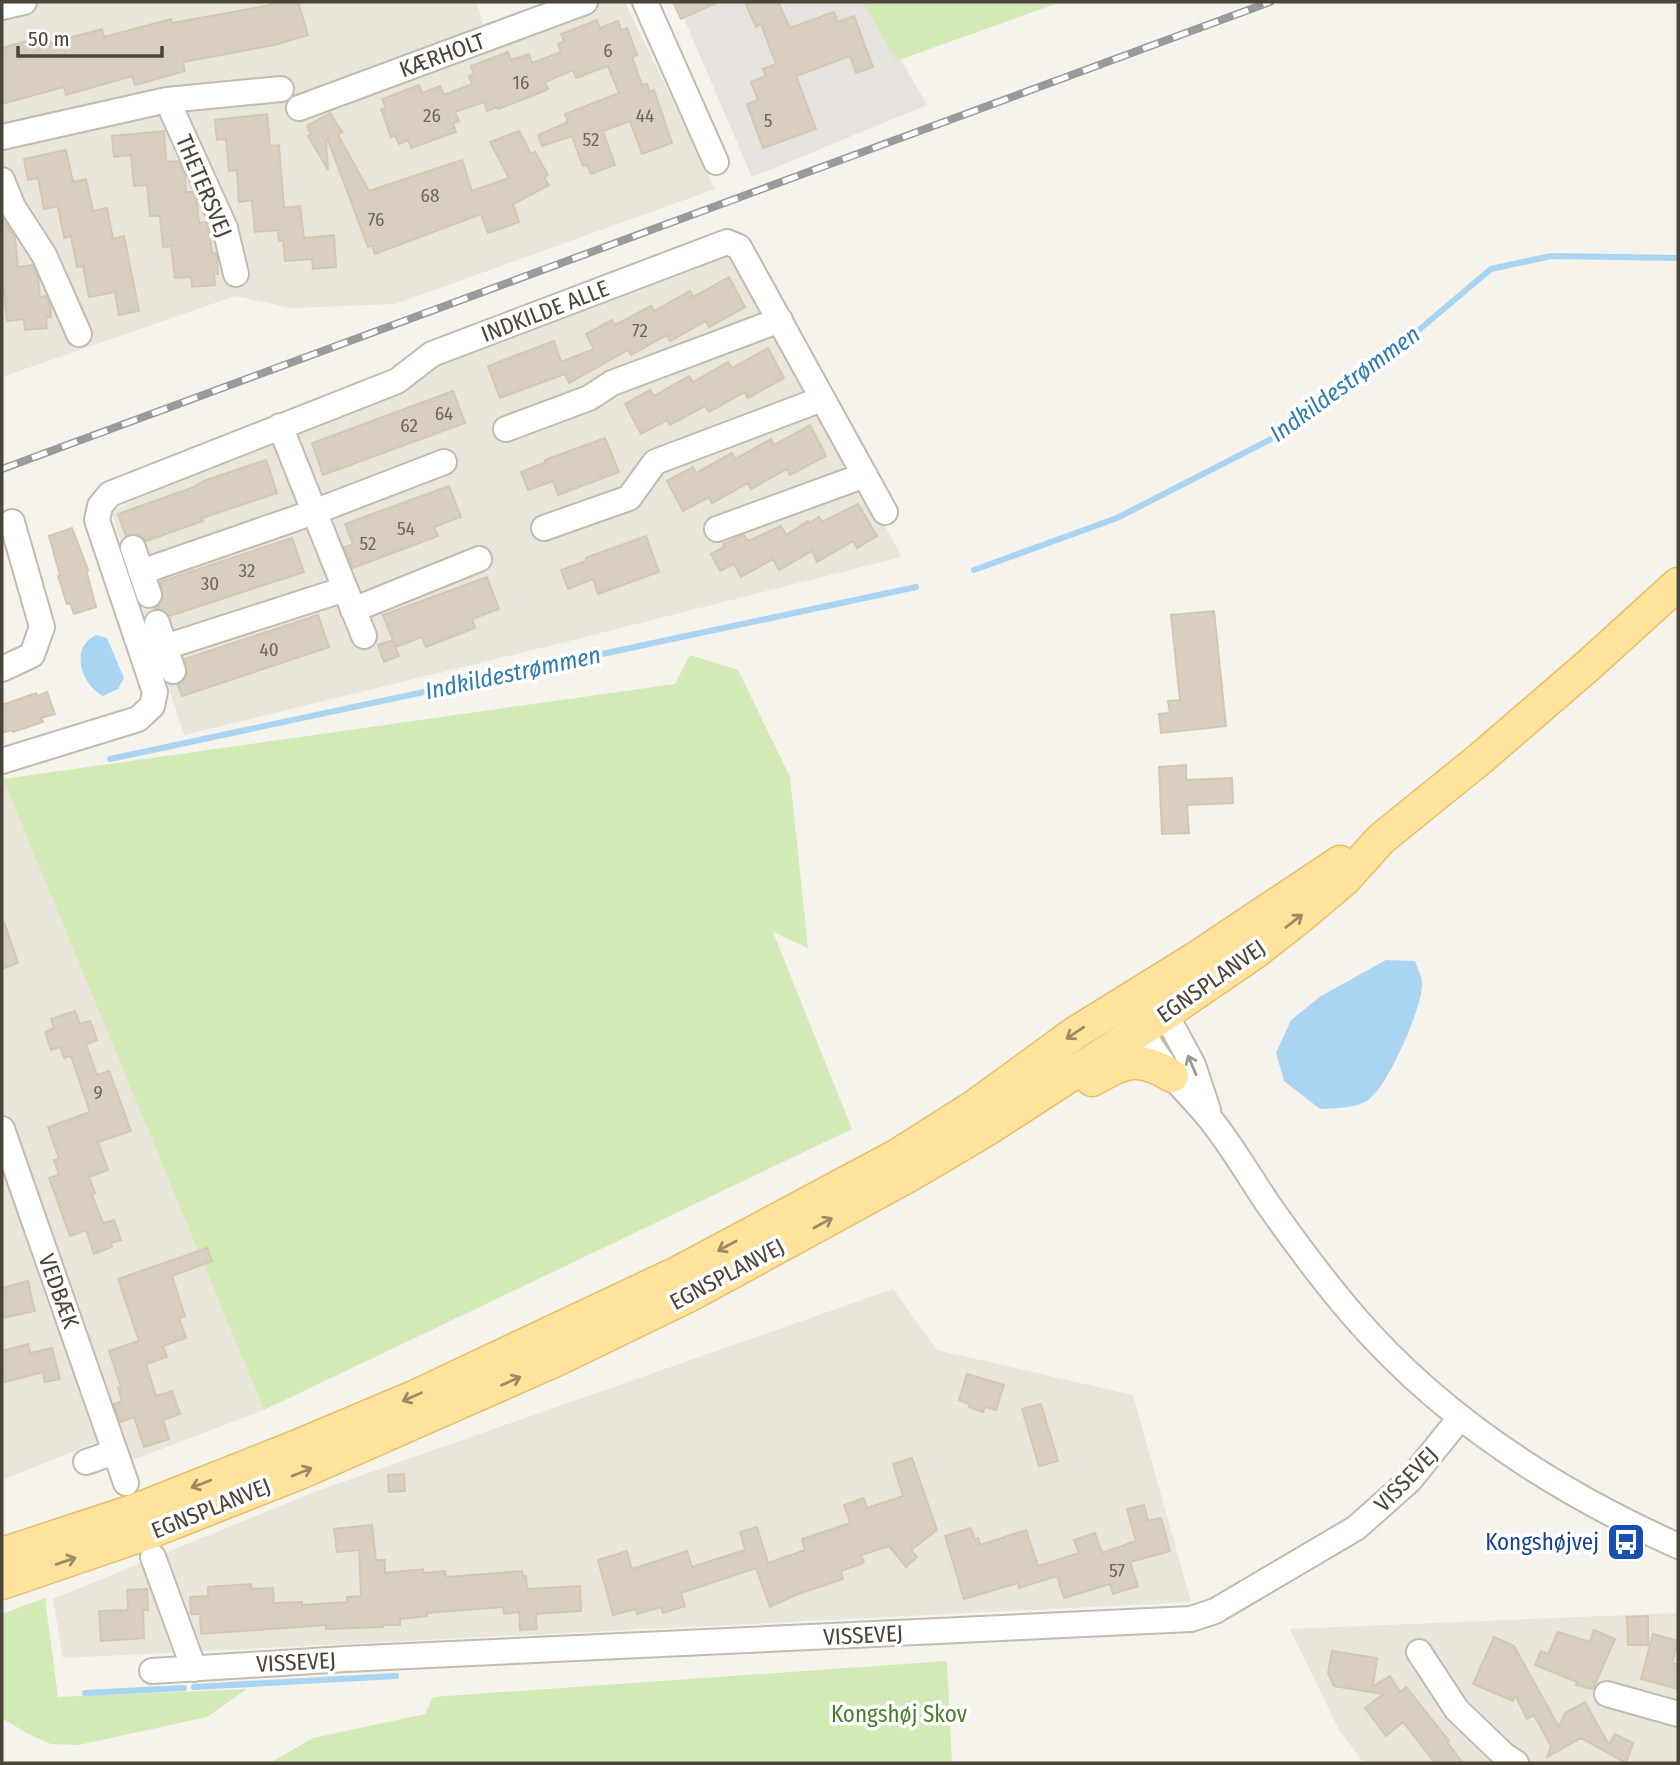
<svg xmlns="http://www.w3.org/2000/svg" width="1680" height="1765" font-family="'Fira Sans Condensed',sans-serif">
<rect width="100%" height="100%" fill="#f6f3ec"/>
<!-- residential -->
<path fill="#eae5da" d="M2 2H477L483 26 546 2H625L715 189 395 304 292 308 235 296 2 377Z
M734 251 902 557 569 641 184 735 111 511 435 366Z
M3 779 151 1132 264 1410 130 1461 94 1443 2 1480Z
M893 1289 937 1350 1133 1395 1191 1602 63 1658 53 1599 317 1491Z
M1678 1613V1763H1364L1339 1730 1290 1629Z"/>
<!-- industrial -->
<path fill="#e6e2dd" d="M677 2H868L927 105 752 177Z"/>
<!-- green -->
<path fill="#d2eab5" d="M863 2H1061L896 61Z
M690 655 738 670 790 777 808 948 773 932 852 1129 264 1410 3 779 675 684Z
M45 1598 58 1697 247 1689 207 1717 79 1745 51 1744 28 1734 2 1718V1614Z
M947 1661 952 1763H270L313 1738 425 1714 433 1697Z"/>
<!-- water -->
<path fill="#a9d4f2" d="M96 635 107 638 124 678 118 689 103 696C81 684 69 648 96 635Z
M1386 960 1415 961C1417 968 1422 976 1422 982 1424 1005 1387 1088 1368 1100 1355 1109 1334 1108 1320 1109L1284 1081 1276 1053 1291 1020 1321 996Z"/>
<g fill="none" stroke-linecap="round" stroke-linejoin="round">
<!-- stream -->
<path stroke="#a9d4f2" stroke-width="6" d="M974 570 1117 518 1285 432 1408 339 1491 269 1551 256 1678 258
M110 759 916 587
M194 1687 396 1676
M85 1693 184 1688"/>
</g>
<!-- building -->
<path fill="#d8cfc1" stroke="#d3c7b4" stroke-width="2" d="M270 2H298L308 35 274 45 183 62 185 71 135 85 132 76 66 95 64 87 2 104V48L37 38 39 46 102 29 104 37 171 19 172 23 271 5Z
M673 2H718L681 19Z
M745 2H778L790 28 834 12 838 22 854 16 873 67 856 73 850 56 796 76 816 129 763 148 747 104 758 100 751 82 766 76 763 69 776 64 761 24 756 27Z
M597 20 600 28 618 21 621 30 627 28 637 55 632 57 642 85 647 84 650 92 654 90 672 143 642 154 630 121 603 131 615 165 591 174 587 165 583 166 572 136 542 146 538 135 568 122 565 114 619 93 608 66 576 78 573 70 545 82 548 89 544 91 498 109 497 107 487 111 484 102 455 112 459 121 453 123 456 132 411 148 408 140 399 144 395 135 391 137 381 109 386 108 382 99 419 85 422 93 440 86 444 95 472 84 469 76 474 74 471 66 508 52 511 60 529 54 532 63 561 52 558 44 564 41 561 34Z
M330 113 342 132 338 135 369 191 462 160 472 191 509 178 490 142 519 131 531 154 535 152 548 175 544 177 549 185 513 204 519 222 488 233 481 214 375 254 372 245 368 247 328 140 326 141 328 170 308 136 311 134 307 126Z
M267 114 270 146 279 145 284 208 300 206 304 238 334 235 336 267 313 269 312 259 285 261 283 240 279 241 278 230 255 232 252 200 239 202 237 170 229 171 226 139 217 140 215 120Z
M164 131 166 162 178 161 185 175 186 192H192L197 203 199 223 206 222 209 230 212 253H216L217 257 218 274H214L215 285 192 287 191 277 175 278 171 246 163 247 160 216H150L147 185 134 186 131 155 114 157 112 136Z
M66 150 73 182 86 179 93 211 107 208 113 239 124 236 139 311 119 315 115 292 89 297 83 266 77 267 71 236 64 238 58 206 44 209 38 178 28 180 24 159Z
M2 217 15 238 18 267 32 265 38 278 40 297 46 296 50 305 51 317H46L47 328 25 330 24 319 7 321 4 289H2Z
M729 277 745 307 709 327 706 321 670 341 667 335 631 355 628 350 569 383 565 374 500 398 488 366 554 341 561 362 594 349 586 334 612 320 615 325 651 306 654 311 690 291 693 297Z
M768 348 784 378 748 398 745 392 709 412 705 406 670 425 667 420 641 434 625 404 650 390 654 396 689 376 693 382 728 362 732 368Z
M453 391 465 423 323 475 312 443Z
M810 425 826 456 790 475 787 469 751 489 748 483 712 503 709 497 683 511 667 481 693 467 696 473 732 453 735 459 771 439 774 445Z
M605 438 619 472 558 495 553 481 528 490 521 472 546 462 545 460 550 458Z
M266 460 277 493 202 518 203 521 146 541 139 534 126 536 118 514 194 487 204 481Z
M449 486 461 517 434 527 438 536 353 568 344 547 353 544 345 524Z
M858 504 877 536 857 548 853 541 817 562 812 551 779 570 773 559 741 577 734 564 720 571 711 554 724 547 723 544 744 535 748 541 781 526 786 535 808 521 809 523 819 517 822 522Z
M72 528 88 570H86L96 607 74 614 70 603 67 604 58 576 60 575 49 536Z
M646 536 659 572 598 594 593 579 568 589 561 570 586 561V558L591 556Z
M292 538 304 572 169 616 161 609H155L163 599 160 582Z
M487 577 499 609 472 619 475 628 426 647 422 637 396 647 393 641 399 656 384 662 378 645 393 640 383 615Z
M1214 611 1226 726 1161 733 1159 714 1170 713 1168 701 1180 700 1171 615Z
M318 615 329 647 182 696 178 685 184 681 187 675 185 659Z
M47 692 55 714 41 718 43 722 13 732 12 730 2 733V705L36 693 37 696Z
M1186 765V780L1232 778 1233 803 1187 805 1189 833 1162 834 1159 767Z
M2 922H4L18 963 2 969Z
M75 1011 80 1024 90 1021 97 1040 86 1044 97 1075 109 1071 131 1131 98 1142 108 1170 89 1177 95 1193 92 1195 103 1223 114 1220 121 1240 111 1243 112 1247 94 1254 86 1230 70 1236 49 1178 59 1175 54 1160 59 1159 48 1127 90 1112 71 1056 64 1058 60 1047 51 1050 45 1032 54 1028 51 1019Z
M207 1248 212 1261 172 1276 185 1316 179 1318 186 1338 163 1346 167 1357 146 1364 156 1396 172 1391 180 1414 163 1420 169 1439 144 1447 134 1417 120 1422 114 1404 122 1401 118 1388 121 1387 109 1351 139 1341 118 1279Z
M28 1281 35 1311 2 1318V1288Z
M28 1344 30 1353 52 1348 60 1379 45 1382 43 1372 5 1382 2 1372V1351Z
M967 1374 1004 1385 996 1410 985 1407 983 1412 969 1407 970 1404 959 1400Z
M1041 1404 1058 1461 1039 1466 1022 1409Z
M912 1458 937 1530 911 1550 917 1557 906 1567 889 1546 861 1555 864 1563 841 1571 843 1579 798 1594 770 1607 756 1568 681 1593 685 1606 663 1613 661 1607 637 1614 636 1609 613 1615 598 1560 627 1551 632 1569 687 1551 692 1567 745 1550 740 1532 757 1527 768 1563 805 1550 802 1539 850 1523 844 1505 864 1498 867 1508 903 1496 893 1464Z
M404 1474 405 1491 389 1492 388 1475Z
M1144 1505 1148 1521 1161 1518 1170 1551 1130 1562 1138 1586 1113 1594 1110 1584 1064 1598 1057 1576 1019 1588 1018 1583 964 1599 945 1536 971 1528 975 1540 978 1538 980 1545 1026 1530 1038 1566 1079 1553 1074 1540 1095 1533 1102 1553 1136 1541 1127 1509Z
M372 1525 376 1560H385V1573L423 1569V1573L445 1571 446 1577 522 1571 523 1576H526L527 1589 580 1586 581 1611 536 1614 537 1629 520 1630 519 1612 504 1614 503 1607 427 1613V1616L400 1619V1625H383V1627L326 1629V1625L201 1634 200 1614H191L190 1597 208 1596V1587L251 1584 252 1589 273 1588 274 1603 302 1602V1605L347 1602V1597L361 1596 359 1550 337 1552 334 1529Z
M147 1589 148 1610H143L144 1638 101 1641 99 1611 128 1610 127 1590Z
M1648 1616V1645H1628L1627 1617Z
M1594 1630 1615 1639 1593 1689 1576 1685 1577 1682 1535 1665 1541 1651 1548 1654 1558 1632 1590 1642Z
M1653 1634 1678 1641 1672 1663 1678 1665V1689L1641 1679Z
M1494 1637 1514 1646 1559 1727 1565 1713 1585 1702 1609 1745 1615 1734 1633 1743 1626 1763 1581 1738 1547 1757 1551 1746 1534 1715 1527 1719 1515 1695 1513 1701 1473 1684Z
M1332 1651 1377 1658 1373 1686 1390 1676 1400 1692 1406 1687 1449 1741 1447 1742 1463 1763H1435L1403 1722 1386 1736 1365 1708 1383 1694 1334 1686 1328 1673Z"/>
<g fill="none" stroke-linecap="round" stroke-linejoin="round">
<defs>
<path id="minor" d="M645 2 716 162
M2 7 24 2
M167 100 225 228 236 274
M299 108 585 2
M2 137 167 100 281 89
M2 180 13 207 44 255 79 334
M280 426 364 636
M506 429 589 398 612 383 780 320
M544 528 629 498 655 462 822 399
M717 529 865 475
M133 548 149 595
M141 572 314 512 444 462
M353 610 479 559
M157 623 173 671
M165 647 345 589
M2 669 32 655 42 627 12 522
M2 761 138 719 152 706 155 692 97 520 100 506 110 494 397 381 432 354 727 242 739 247 885 512
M1158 1000 1193 1065 1208 1110
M1131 1015C1144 1035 1157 1057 1172 1076 1185 1091 1199 1105 1211 1120 1232 1146 1249 1176 1268 1204 1294 1241 1322 1279 1352 1314 1440 1417 1555 1491 1678 1546
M2 1129 126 1483
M86 1462 115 1452
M153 1557 194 1669
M1419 1652 1457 1710 1504 1755 1516 1763
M152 1671 345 1659 1191 1619 1215 1611 1356 1528 1410 1480 1460 1418
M1607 1694 1678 1714"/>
<path id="major" d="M1092 1080C1126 1061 1137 1055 1172 1076
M2 1554 136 1510 295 1447 414 1397 679 1272 896 1156 975 1106 1075 1033 1193 960 1340 862
M2 1583 145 1534 302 1472 556 1360 692 1294 910 1175 986 1130 1165 1014 1254 953 1299 918 1344 880 1381 839 1481 758 1590 664 1678 584"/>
</defs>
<!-- minor casing -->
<use href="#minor" stroke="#c2bbae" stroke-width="28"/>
<!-- major casing -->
<use href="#major" stroke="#e6c16a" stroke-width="35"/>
<!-- minor -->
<use href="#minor" stroke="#fff" stroke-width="24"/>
<!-- major -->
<use href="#major" stroke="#ffe39c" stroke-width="32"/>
<defs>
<path id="rail" d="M2 469 1270 2"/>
</defs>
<!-- rail casing -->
<use href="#rail" stroke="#9a9a9a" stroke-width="8"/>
<!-- rail -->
<use href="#rail" stroke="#fff" stroke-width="5" stroke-dasharray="16" stroke-linecap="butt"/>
</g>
<!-- one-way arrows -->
<defs><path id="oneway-shaft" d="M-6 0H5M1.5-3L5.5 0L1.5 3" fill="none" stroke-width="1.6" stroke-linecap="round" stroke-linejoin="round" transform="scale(1.75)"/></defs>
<g stroke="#9c8c66">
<use href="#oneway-shaft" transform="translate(1294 921) rotate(-38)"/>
<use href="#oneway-shaft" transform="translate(1075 1033) rotate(146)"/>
<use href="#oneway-shaft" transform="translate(823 1223) rotate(-29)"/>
<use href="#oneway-shaft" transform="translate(727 1246) rotate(152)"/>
<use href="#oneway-shaft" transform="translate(511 1381) rotate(-24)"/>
<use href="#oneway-shaft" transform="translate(412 1397) rotate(156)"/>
<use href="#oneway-shaft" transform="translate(302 1472) rotate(-22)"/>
<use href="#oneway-shaft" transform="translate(201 1484) rotate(159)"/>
<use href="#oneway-shaft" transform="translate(66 1561) rotate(-19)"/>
</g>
<use stroke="#9c9892" href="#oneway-shaft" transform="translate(1192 1065) rotate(-113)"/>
<!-- icons -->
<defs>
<symbol id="bus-square" viewBox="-11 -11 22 22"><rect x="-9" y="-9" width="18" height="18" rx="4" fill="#1a4fb4" stroke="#fff"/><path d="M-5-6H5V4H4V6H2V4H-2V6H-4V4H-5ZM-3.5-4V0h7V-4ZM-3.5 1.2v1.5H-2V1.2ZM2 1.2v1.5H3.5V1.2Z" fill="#fff"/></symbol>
</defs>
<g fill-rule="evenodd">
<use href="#bus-square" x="1604" y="1520" width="44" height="44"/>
</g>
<g text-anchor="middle" stroke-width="7" stroke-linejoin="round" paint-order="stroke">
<!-- number labels -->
<g font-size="19" fill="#6e675b">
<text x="608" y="57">6</text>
<text x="521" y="89">16</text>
<text x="432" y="122">26</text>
<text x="645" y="122">44</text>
<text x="768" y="127">5</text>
<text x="591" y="146">52</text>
<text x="430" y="202">68</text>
<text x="376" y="226">76</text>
<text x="640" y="337">72</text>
<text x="444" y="420">64</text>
<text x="409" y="432">62</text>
<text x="406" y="535">54</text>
<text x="368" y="550">52</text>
<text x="247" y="577">32</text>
<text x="210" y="590">30</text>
<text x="269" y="656">40</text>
<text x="98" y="1099">9</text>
<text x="1117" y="1577">57</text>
</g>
<!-- street labels -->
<g font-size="23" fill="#4b4439" stroke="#fff">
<text transform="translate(442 55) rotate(-20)" y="8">KÆRHOLT</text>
<text transform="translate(204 186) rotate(67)" y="8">THETERSVEJ</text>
<text transform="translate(545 311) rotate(-21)" y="8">INDKILDE ALLE</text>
<text transform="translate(1211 981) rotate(-35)" y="8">EGNSPLANVEJ</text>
<text transform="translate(727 1274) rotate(-28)" y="8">EGNSPLANVEJ</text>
<text transform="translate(59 1291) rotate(70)" y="8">VEDBÆK</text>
<text transform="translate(1406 1479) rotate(-46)" y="8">VISSEVEJ</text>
<text transform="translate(211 1508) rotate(-22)" y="8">EGNSPLANVEJ</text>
<text transform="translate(863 1635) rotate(-3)" y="8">VISSEVEJ</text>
<text transform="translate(296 1662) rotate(-3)" y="8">VISSEVEJ</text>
</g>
<!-- transit labels -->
<g font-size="23" fill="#164399" stroke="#fff" text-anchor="end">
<text x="1599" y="1550">Kongshøjvej</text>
</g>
<!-- park labels -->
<g font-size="23" fill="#4a7f2a" stroke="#fff">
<text x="899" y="1722">Kongshøj Skov</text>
</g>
<!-- water labels -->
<g font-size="24" font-style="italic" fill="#2e7ab2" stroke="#fff">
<text transform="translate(1345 384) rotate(-36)" y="8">Indkildestrømmen</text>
<text transform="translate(513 673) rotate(-12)" y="8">Indkildestrømmen</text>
</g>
</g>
<!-- border -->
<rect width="1680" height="1765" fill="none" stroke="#4b4439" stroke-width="7"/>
<!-- scale -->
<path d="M18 46v10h144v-10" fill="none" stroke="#4b4439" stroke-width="3.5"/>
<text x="28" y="46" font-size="21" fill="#4b4439" stroke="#ffffff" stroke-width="5" paint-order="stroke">50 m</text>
</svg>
